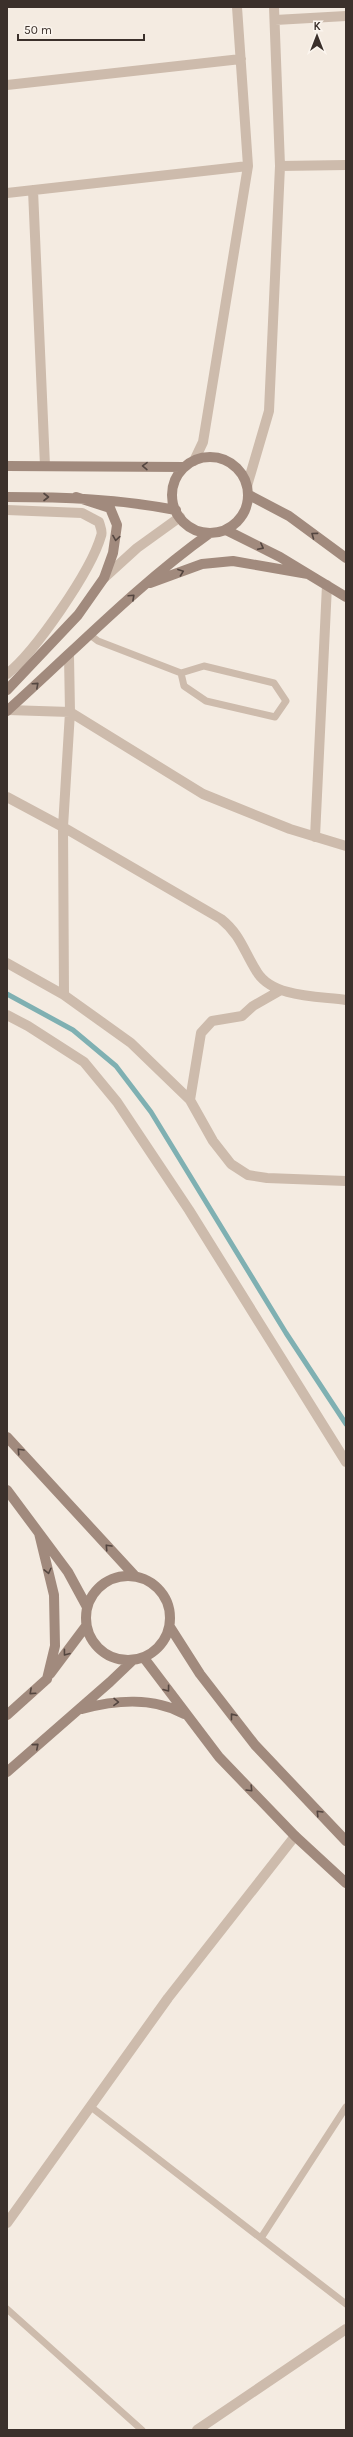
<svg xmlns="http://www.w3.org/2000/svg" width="353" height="2437" font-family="Karla,sans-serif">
<rect width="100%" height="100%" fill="#f4ebe1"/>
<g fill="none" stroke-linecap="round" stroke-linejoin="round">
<!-- stream -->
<path stroke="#7fb0b2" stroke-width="5" d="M7 994 73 1030 116 1066 151 1112 286 1333 346 1424"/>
<!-- service -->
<path stroke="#cdbbac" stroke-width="7" d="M90 635 98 641 181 673 204 666 274 683 286 701 275 717 206 701 184 686 181 673
M91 2107 346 2304
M261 2238 346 2107
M7 2309 142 2430"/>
<!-- minor -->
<path stroke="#cdbbac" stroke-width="10" d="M275 20 346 16
M7 85 241 59
M280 166 346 165
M33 190 45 466
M7 193 248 166
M194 461 203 442 248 166 237 7
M247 486 269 411 280 166 274 7
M7 510 82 513 99 522C100 526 103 532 101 536 91 571 35 652 7 674
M104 578 137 548 180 517
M8 710 70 712 203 794 290 829 346 846
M7 797 63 827 221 919C241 935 244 952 257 972 273 998 319 996 346 1000
M315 837 327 585
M7 963 64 995 131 1043 190 1100 213 1141 231 1164 248 1175 267 1178 346 1181
M64 995 63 827 70 712 69 656
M7 1015 28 1026 84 1062 117 1102 189 1210 346 1462
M190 1100 201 1033 212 1021 242 1016 253 1006 281 990
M7 2223 168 1998 295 1836
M197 2430 346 2329"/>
<!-- secondary -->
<path stroke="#a18a7d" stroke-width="10" d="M172 495a38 38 0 1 1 76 0a38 38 0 1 1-76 0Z
M7 466 184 467
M249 495 289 516 346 558
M7 497C64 497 119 499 176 510
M226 530 280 557 346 597
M150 583 202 564 233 561 308 574
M7 690 78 615 104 578 113 553 117 525 110 508 76 497
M7 711C74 651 137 585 210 533
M7 1437 135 1576
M7 1490 68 1572 87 1607
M86 1618a42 42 0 1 1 84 0a42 42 0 1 1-84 0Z
M170 1627 200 1674 255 1745 346 1841
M144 1658 219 1757 295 1836 346 1883
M50 1674 86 1626
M82 1709C115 1700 154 1697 184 1714
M7 1715 47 1679 55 1646 54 1595 39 1533
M7 1772 110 1682 132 1661"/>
</g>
<!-- one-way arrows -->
<defs><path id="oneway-chevron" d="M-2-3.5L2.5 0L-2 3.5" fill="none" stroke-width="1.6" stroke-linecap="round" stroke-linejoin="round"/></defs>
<g stroke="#544640">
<use href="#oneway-chevron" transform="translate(145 466) rotate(-179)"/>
<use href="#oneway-chevron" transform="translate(46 497)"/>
<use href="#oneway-chevron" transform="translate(314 535) rotate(-144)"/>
<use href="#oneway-chevron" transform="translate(116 538) rotate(99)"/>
<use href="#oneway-chevron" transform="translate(261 547) rotate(27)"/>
<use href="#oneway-chevron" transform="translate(181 572) rotate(-20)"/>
<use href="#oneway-chevron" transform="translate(132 597) rotate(-43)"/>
<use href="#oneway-chevron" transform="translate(36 685) rotate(-42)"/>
<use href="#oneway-chevron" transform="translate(20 1451) rotate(-133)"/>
<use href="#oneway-chevron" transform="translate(108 1547) rotate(-133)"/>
<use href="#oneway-chevron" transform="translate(48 1571) rotate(77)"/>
<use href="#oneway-chevron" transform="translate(66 1653) rotate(127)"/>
<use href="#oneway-chevron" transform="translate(167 1689) rotate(53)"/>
<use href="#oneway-chevron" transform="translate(32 1692) rotate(138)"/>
<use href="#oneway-chevron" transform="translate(116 1702) rotate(1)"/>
<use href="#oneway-chevron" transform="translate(233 1716) rotate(-128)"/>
<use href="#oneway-chevron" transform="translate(36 1746) rotate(-41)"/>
<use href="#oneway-chevron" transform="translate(250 1789) rotate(46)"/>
<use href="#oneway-chevron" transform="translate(319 1813) rotate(-134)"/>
</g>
<!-- border -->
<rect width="353" height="2437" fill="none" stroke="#3b302b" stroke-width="16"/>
<!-- north arrow -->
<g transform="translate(317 36)" stroke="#fbf5ee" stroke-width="3" paint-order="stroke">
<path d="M0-3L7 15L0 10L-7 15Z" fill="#3b302b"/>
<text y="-6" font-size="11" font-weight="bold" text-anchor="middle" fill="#3b302b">K</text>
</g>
<!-- scale -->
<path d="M18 34v6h126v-6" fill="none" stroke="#3b302b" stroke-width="2"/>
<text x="24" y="34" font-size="12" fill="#3b302b" stroke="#fbf5ee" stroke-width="3" paint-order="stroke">50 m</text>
</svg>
